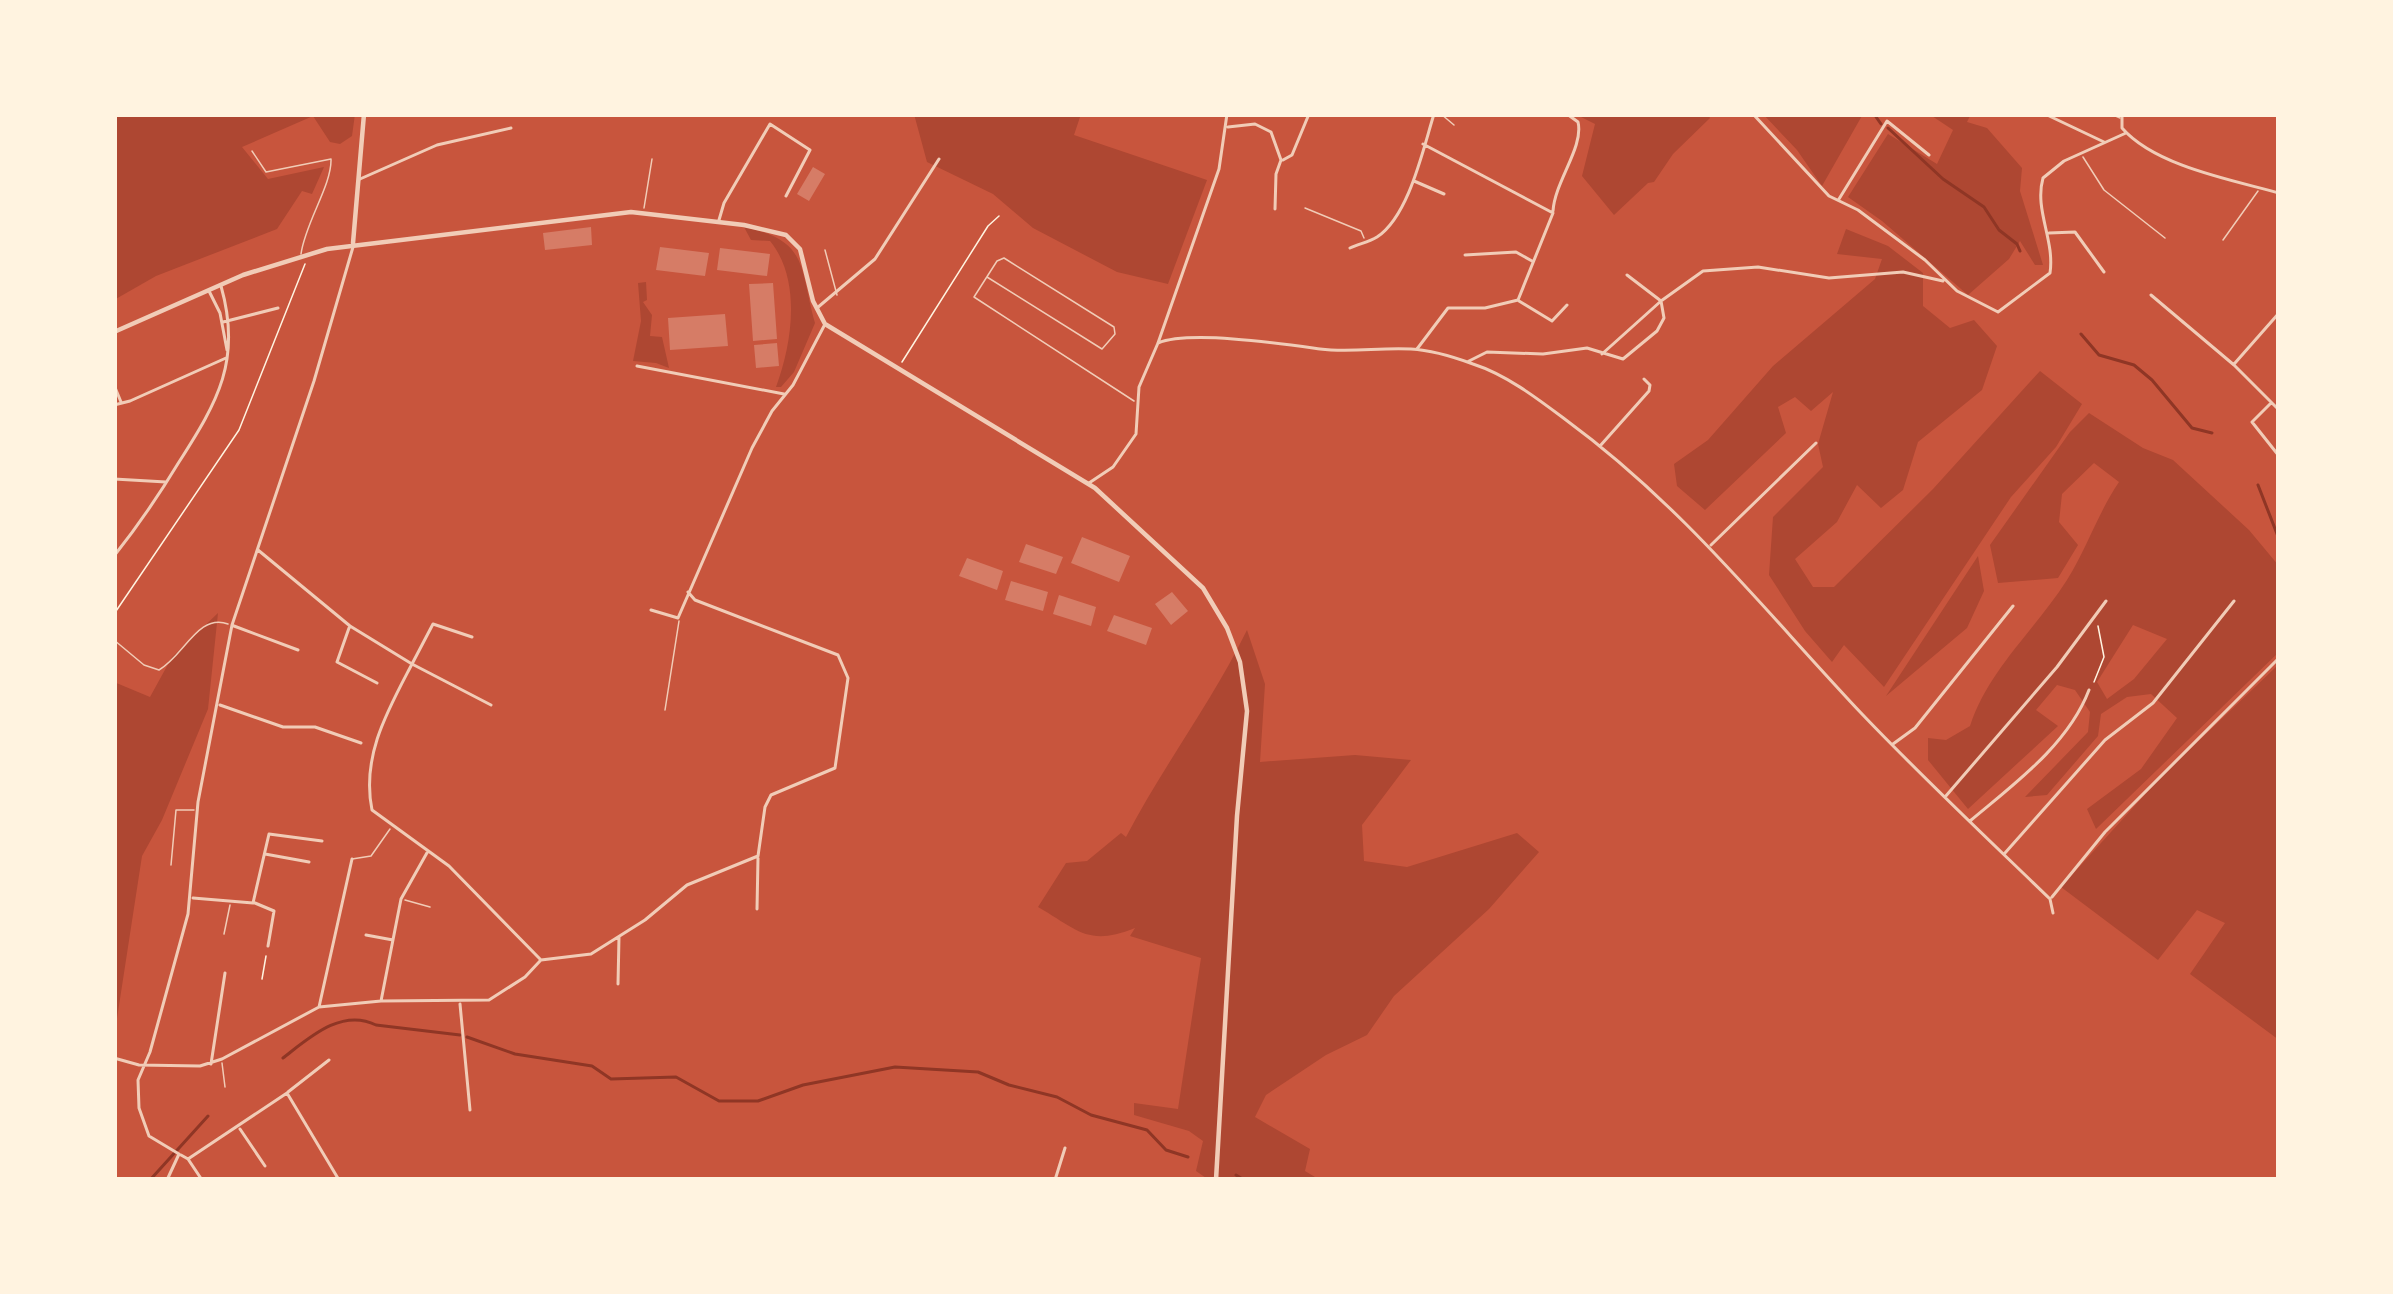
<svg xmlns="http://www.w3.org/2000/svg" width="2393" height="1294" font-family="'Space Grotesk',sans-serif">
<rect width="100%" height="100%" fill="#c8553d"/>
<!-- green -->
<path fill="#ae4732" fill-rule="evenodd" d="M114 114H355L352 136 340 144 330 142 313 116 242 147 268 179 324 167 312 194 302 191 277 229 156 276 114 300Z
M914 114H1081L1074 135 1207 180 1168 284 1117 272 1033 228 993 194 927 162Z
M1575 114H1707L1710 118 1673 154 1654 182 1648 183 1614 215 1582 176 1595 124Z
M1763 114H1863L1822 186 1797 150Z
M1929 114H1971L1967 122 1987 128 2022 168 2020 191 2043 265H2035L2020 241 2009 259 1968 295 1882 221 1848 197 1888 134 1937 164 1953 130Z
M744 227C809 241 799 266 815 323L794 372 781 387H776C792 344 802 280 770 241L751 240Z
M1846 229 1888 246 1923 273V306L1950 328 1974 320 1997 346 1982 390 1918 442 1903 490 1881 508 1857 485 1837 522 1795 559 1813 587H1834L1933 489 2040 371 2082 404 2056 447 2011 497 1884 687 1844 645 1832 662 1805 631 1769 575 1773 517 1823 467 1818 444 1833 392 1811 411 1795 397 1778 407 1786 433 1705 510 1677 486 1674 464 1708 440 1773 366 1875 279 1882 259 1837 254Z
M646 282 647 300 643 302 652 315 650 336 662 337 669 368 656 363 633 361 641 321 638 283Z
M2089 413 2143 448 2173 460 2249 530 2279 566V652L2096 829 2087 809 2141 769 2177 718 2151 694 2127 697 2101 714 2098 736 2047 795 2025 797 2088 732 2090 712 2075 690 2057 685 2036 710 2058 726 1968 809 1928 760V738L1946 740 1970 726C1988 670 2035 630 2067 580 2087 548 2098 513 2119 482L2094 463 2062 494 2059 522 2078 545 2058 578 1998 583 1990 545 2070 432ZM2133 625 2167 639 2134 679 2107 699 2097 682Z
M1978 556 1984 591 1967 628 1886 696Z
M218 613 208 709 162 820 142 856 114 1038V682L150 697 172 657Z
M1247 630 1265 684 1260 762 1355 755 1411 760 1362 825 1364 861 1407 867 1517 833 1539 852 1489 909 1394 996 1367 1035 1326 1055 1266 1095 1255 1117 1310 1149 1305 1171 1320 1180H1209L1196 1171 1203 1141 1189 1131 1134 1115V1103L1178 1109 1201 958 1130 936 1135 928C1088 947 1078 930 1038 907L1066 863 1087 861 1121 833 1126 837C1163 766 1212 702 1247 630Z
M2279 664V1040L2190 974 2225 923 2197 910 2158 960 2061 887 2160 778Z"/>
<g fill="none" stroke-linecap="round" stroke-linejoin="round">
<!-- stream -->
<path stroke="#8f3625" stroke-width="3" d="M1874 114 1881 124
M1888 128 1943 179 1984 207 1999 230 2017 244 2020 251
M2081 334 2099 355 2134 365 2152 380 2192 428 2212 433
M2258 485 2279 539
M467 1037 515 1054 592 1066 611 1079 676 1077 719 1101H758L803 1085 895 1067 978 1072 1009 1085 1057 1097 1091 1115 1147 1130 1166 1150 1188 1157
M283 1058C309 1038 341 1008 376 1025L460 1035
M1236 1175 1244 1180
M150 1180 208 1116"/>
</g>
<!-- building -->
<path fill="#d67c66" d="M813 167 825 174 809 201 797 194Z
M591 227 592 245 545 250 543 233Z
M660 247 709 253 705 276 656 270Z
M720 248 770 254 767 276 717 270Z
M773 283 777 339 753 341 749 284Z
M725 314 728 346 670 350 668 318Z
M777 343 779 366 756 368 754 345Z
M1082 537 1130 556 1119 582 1071 563Z
M1026 544 1063 557 1056 574 1019 562Z
M967 558 1003 571 997 590 959 576Z
M1011 581 1048 592 1043 611 1005 600Z
M1172 592 1188 611 1171 625 1155 604Z
M1059 595 1096 607 1091 626 1053 614Z
M1114 615 1152 628 1146 645 1107 631Z"/>
<g fill="none" stroke-linecap="round" stroke-linejoin="round">
<!-- path -->
<path stroke="#fff3e0" stroke-width="1.5" d="M902 362 988 226 999 216
M114 614 239 430 305 264
M2094 682 2104 657 2098 626
M262 979 266 956"/>
<!-- service -->
<path stroke="#f1ccb7" stroke-width="1.5" d="M1441 114 1454 125
M2111 114 2120 118
M252 151 266 172 331 159C332 185 305 223 301 254
M2083 157 2104 190 2165 238
M644 208 652 159
M1305 208 1361 231 1364 238
M2223 240 2258 191
M825 250 837 295
M987 277 1102 349 1115 334 1114 327 1004 258 997 261 974 297 1134 401
M114 640 144 665 159 670C184 656 198 613 228 624
M665 710 679 621
M352 859 371 856 390 829
M171 865 176 810H194
M405 900 430 907
M224 934 230 905
M222 1063 225 1087"/>
<!-- minor -->
<path stroke="#f1ccb7" stroke-width="3" d="M1753 114 1829 196 1858 210 1925 260 1957 291 1998 312 2050 273C2055 240 2034 210 2043 178L2064 161 2126 133
M2045 114 2104 142
M2122 114V128C2155 166 2232 180 2279 193
M1228 127 1255 124 1271 132 1281 160 1276 174 1275 209
M1283 160 1292 155 1309 114
M360 179 437 145 511 128
M1414 181 1444 194
M1839 199 1887 121 1929 155
M1553 211C1555 181 1584 147 1578 122L1567 114
M719 220 724 203 770 124 810 150 786 196
M2049 233 2075 232 2104 272
M1350 248C1358 244 1369 242 1377 237 1409 216 1423 149 1434 114
M1465 255 1516 252 1532 261
M209 291 220 313 227 350
M2151 295 2234 365 2279 410
M1519 301 1552 321 1567 305
M817 308 875 259 939 159
M223 322 278 308
M1158 343C1190 330 1284 344 1320 349 1351 353 1381 347 1411 349 1431 350 1454 357 1473 364 1507 375 1538 399 1566 420 1683 506 1764 610 1862 714 1923 778 1987 838 2050 899L2053 913
M1417 349 1448 308H1485L1518 300 1553 213 1423 144
M1602 354 1661 301 1703 271 1758 267 1829 278 1903 272 1943 281
M1469 361 1487 352 1543 354 1587 348 1623 359 1657 331 1664 318 1661 301 1627 275
M2235 363 2279 313
M637 366 784 394
M114 385 121 402
M2270 404 2252 422 2279 456
M114 405 130 401 226 358
M1600 446 1649 391 1650 385 1644 379
M114 479 166 482
M1089 483 1113 467 1136 434 1139 387 1158 343 1219 169 1227 114
M1711 545 1816 443
M258 550 350 626 412 664C388 710 361 756 372 810L449 866 540 959
M114 556C138 526 159 495 179 462 218 401 242 360 221 286
M651 610 678 618 752 448 772 411 793 385 824 326
M234 626 298 650
M349 628 337 662 377 683
M472 637 433 624 412 664 491 705
M220 705 283 727H315L361 743
M1893 744 1915 728 2013 606
M1945 797 2057 667 2106 601
M1970 821C2014 784 2068 745 2089 690
M2005 853 2105 740 2153 703 2234 601
M265 854 309 862
M2052 897 2105 832 2279 658
M193 898 253 903 269 834 322 841
M255 903 274 911 268 946
M757 909 758 858
M366 935 393 940
M541 960 591 954 645 920 687 885 758 856 765 807 771 795 835 768 848 678 838 655 695 600 688 592
M618 984 619 937
M381 1001 401 899 428 851
M460 1004 470 1110
M319 1007 352 859
M114 1058 139 1065 200 1066 222 1059 319 1007 381 1001 489 1000 525 977 540 961
M211 1064 225 973
M288 1092 329 1060
M240 1129 265 1166
M181 1155 188 1159 202 1180
M188 1159 287 1093 339 1180
M167 1180 179 1154 149 1136 139 1108 138 1080 150 1052 188 914 198 802 232 625 314 381 353 247
M1055 1180 1065 1148"/>
<!-- tertiary -->
<path stroke="#f1ccb7" stroke-width="4.5" d="M353 243 364 114
M114 332 243 275 327 249 631 212 744 225 786 235 800 249 813 301 825 324 1095 488 1203 588 1227 628 1240 662 1247 711 1237 816 1216 1180"/>
</g>
<!-- border -->
<rect width="2393" height="1294" fill="none" stroke="#fff3e0" stroke-width="234"/>
</svg>
